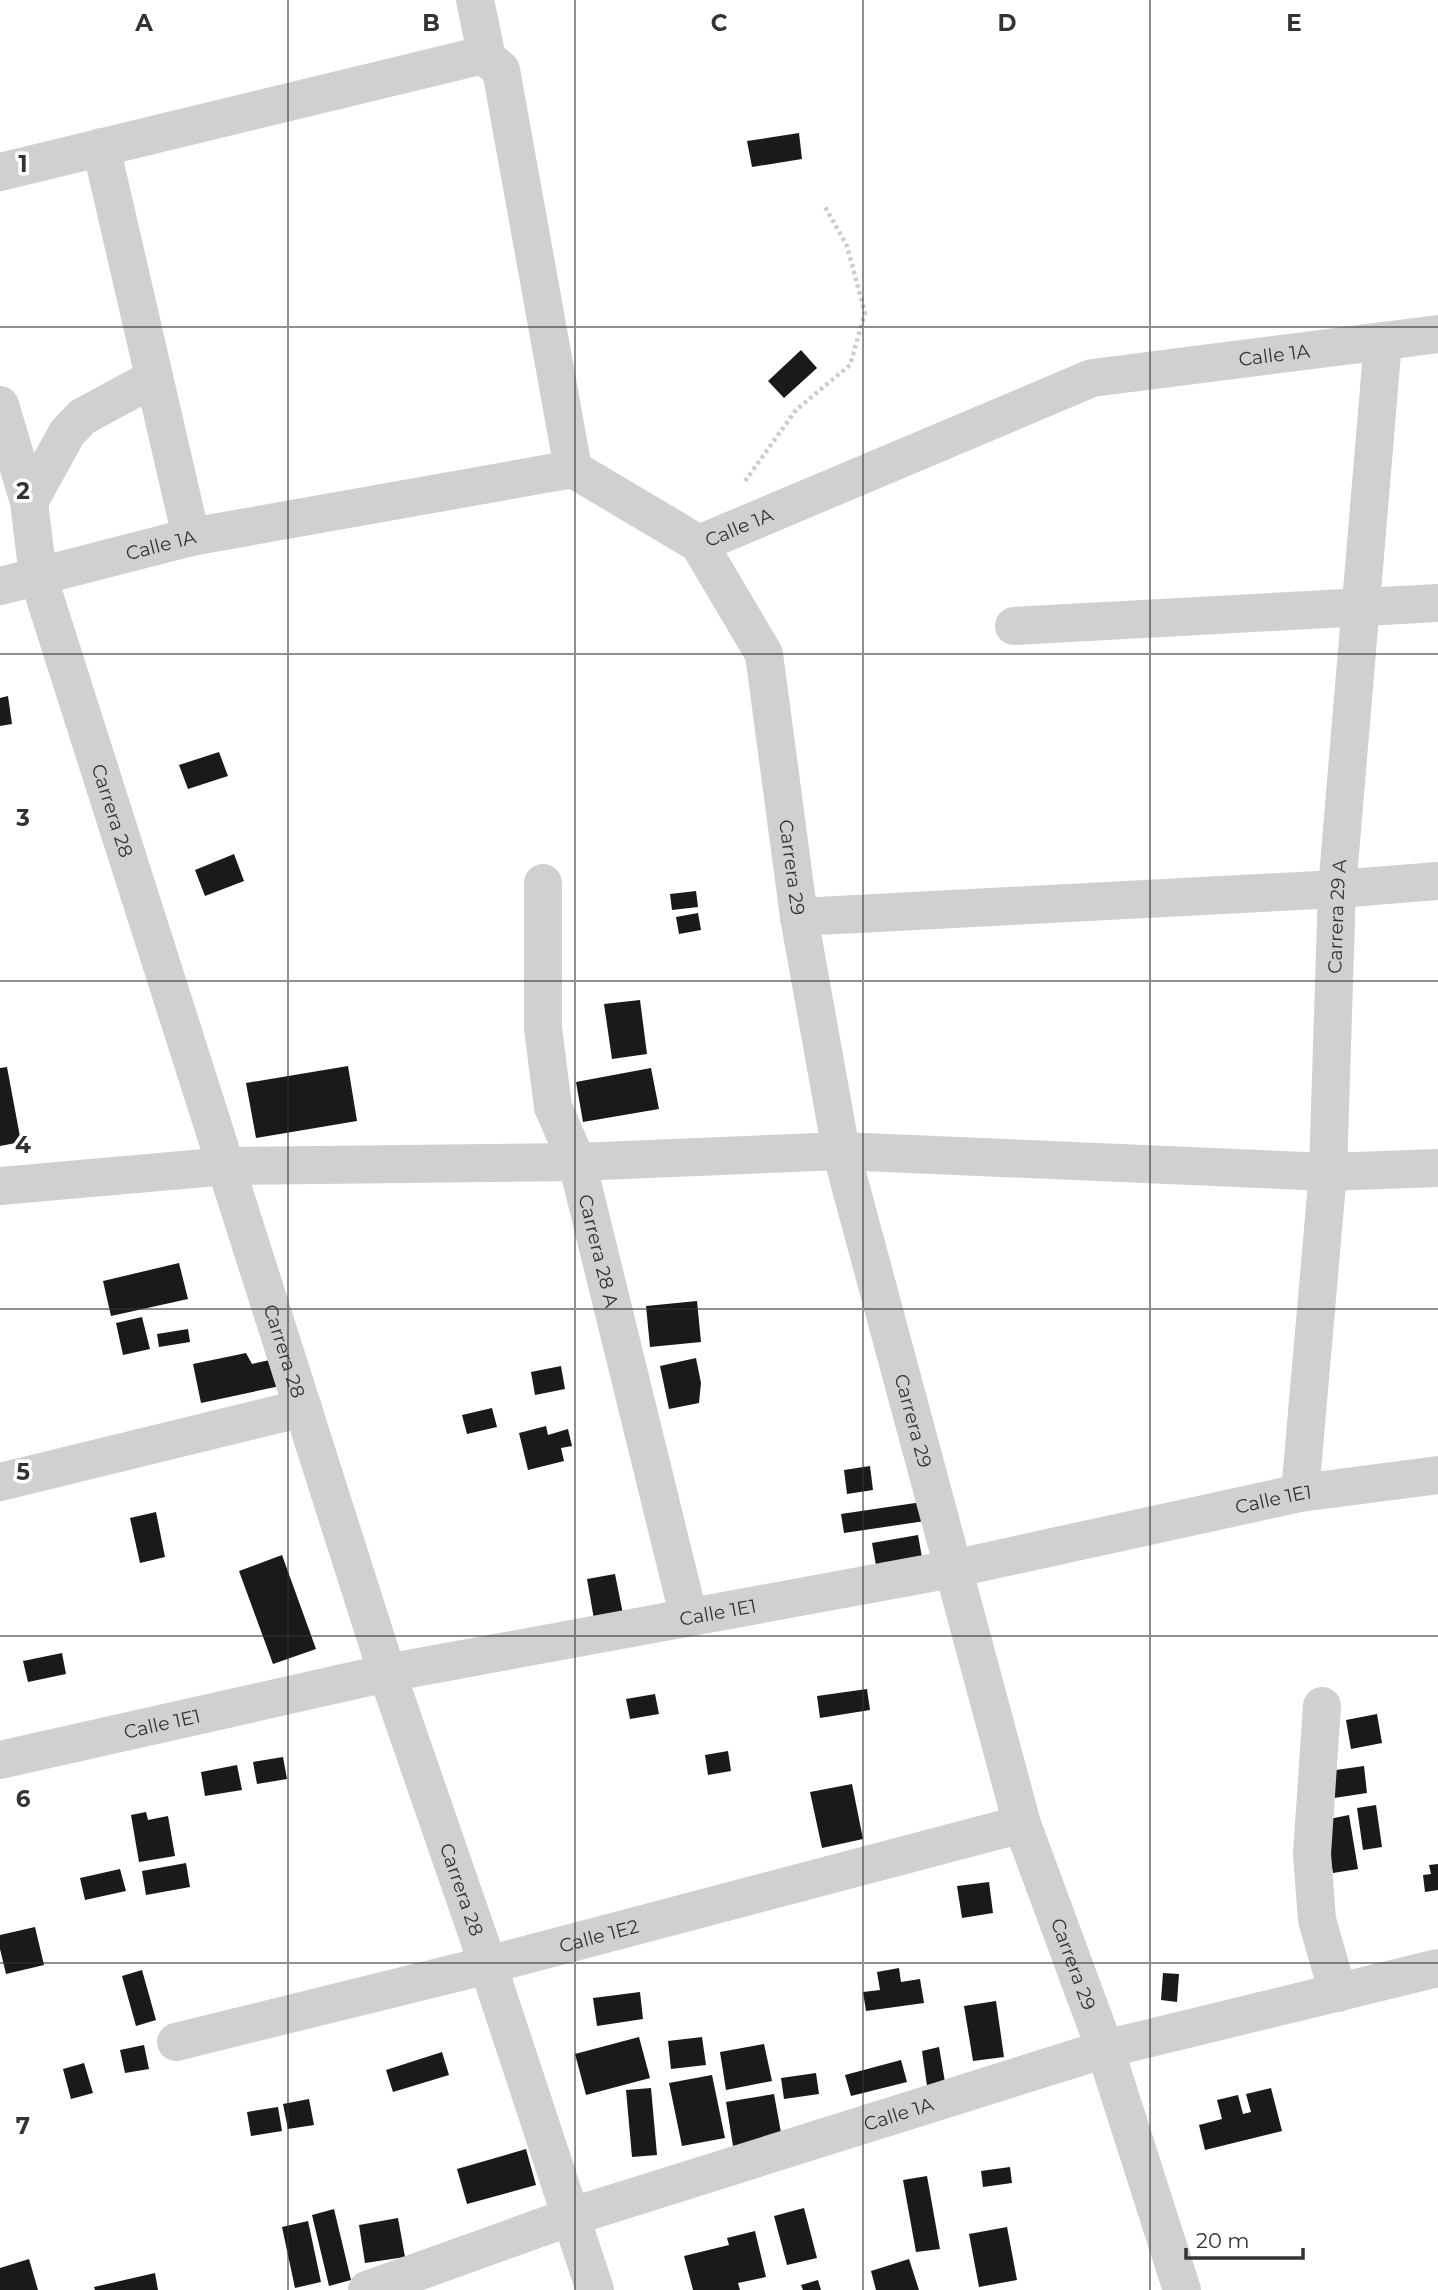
<svg xmlns="http://www.w3.org/2000/svg" width="1438" height="2290" font-family="Montserrat,sans-serif">
<rect width="100%" height="100%" fill="#fff"/>
<!-- building -->
<path fill="#1a1a1a" d="M799 133 802 159 752 167 747 141Z
M801 350 817 368 784 398 768 381Z
M8 696 12 724 0 726V698Z
M219 752 228 776 188 789 179 765Z
M234 854 244 881 205 896 195 870Z
M696 891 698 907 672 910 670 894Z
M698 913 701 930 679 934 676 917Z
M640 1000 647 1054 612 1059 604 1004Z
M348 1066 357 1121 256 1138 246 1083Z
M7 1067 21 1142 0 1146V1068Z
M651 1068 659 1109 583 1122 576 1082Z
M179 1263 188 1299 111 1316 103 1281Z
M697 1301 701 1342 650 1347 646 1306Z
M142 1317 150 1349 123 1355 116 1323Z
M188 1329 190 1342 159 1347 157 1334Z
M246 1353 252 1364 274 1359 280 1386 201 1403 193 1364Z
M696 1358 701 1383 699 1403 669 1409 660 1366Z
M561 1366 565 1389 535 1395 531 1372Z
M492 1408 497 1427 467 1434 462 1415Z
M546 1426 548 1435 568 1429 572 1446 561 1448 564 1461 528 1470 519 1433Z
M870 1466 873 1490 847 1494 844 1470Z
M922 1502 925 1521 844 1533 841 1514Z
M156 1512 165 1557 140 1563 130 1518Z
M918 1535 923 1563 877 1571 872 1543Z
M282 1555 316 1649 273 1664 239 1571Z
M615 1574 624 1619 595 1625 587 1579Z
M62 1653 66 1674 28 1682 23 1661Z
M867 1689 870 1710 820 1718 817 1696Z
M655 1694 659 1714 630 1719 626 1699Z
M1377 1714 1382 1743 1351 1749 1346 1720Z
M728 1751 731 1771 708 1775 705 1755Z
M283 1757 287 1779 257 1784 253 1762Z
M237 1765 242 1790 205 1796 201 1772Z
M1364 1766 1367 1793 1334 1798 1329 1771Z
M852 1784 863 1839 822 1848 810 1792Z
M1376 1805 1382 1847 1363 1850 1357 1808Z
M146 1812 148 1820 168 1816 175 1856 139 1862 131 1815Z
M1349 1815 1358 1869 1333 1873 1324 1820Z
M186 1863 190 1887 146 1895 142 1871Z
M1438 1864V1890L1425 1892 1423 1875 1431 1874 1429 1865Z
M120 1869 126 1891 85 1900 80 1878Z
M989 1882 993 1913 962 1918 957 1886Z
M35 1927 44 1965 6 1974 0 1949V1935Z
M899 1968 901 1982 920 1979 924 2003 866 2011 863 1992 880 1990 877 1972Z
M142 1970 156 2020 136 2026 122 1976Z
M1163 1973 1179 1974 1177 2002 1161 2000Z
M640 1992 643 2019 597 2026 593 1998Z
M996 2001 1004 2057 973 2061 964 2006Z
M639 2037 650 2078 586 2095 575 2054Z
M702 2037 706 2065 671 2069 668 2041Z
M764 2044 772 2081 726 2090 720 2052Z
M144 2045 149 2069 125 2073 120 2050Z
M939 2047 945 2082 927 2086 922 2051Z
M442 2052 449 2075 393 2092 386 2070Z
M901 2060 907 2082 851 2096 845 2075Z
M84 2063 93 2093 71 2099 63 2069Z
M816 2073 819 2094 784 2099 781 2078Z
M712 2075 725 2138 682 2146 669 2083Z
M651 2088 657 2155 632 2157 626 2090Z
M1271 2088 1282 2131 1205 2150 1199 2125 1222 2119 1217 2100 1238 2095 1243 2114 1251 2112 1246 2094Z
M774 2094 782 2138 733 2146 726 2102Z
M309 2099 314 2125 288 2129 283 2104Z
M278 2107 282 2131 251 2136 247 2112Z
M526 2149 536 2185 467 2204 457 2169Z
M1010 2167 1012 2183 983 2187 981 2171Z
M927 2176 940 2249 916 2252 903 2180Z
M804 2208 817 2258 787 2265 774 2216Z
M334 2209 351 2280 329 2286 312 2215Z
M398 2218 405 2257 365 2263 359 2225Z
M308 2221 321 2282 295 2288 282 2227Z
M1007 2227 1017 2280 979 2287 969 2234Z
M755 2231 766 2277 738 2283 740 2290H693L684 2256 729 2245 727 2238Z
M29 2259 38 2290H0V2268Z
M909 2259 919 2290H876L871 2271Z
M155 2273 158 2290H95L94 2287Z
M818 2280 821 2290H803L801 2285Z"/>
<g fill="none" stroke-linecap="round" stroke-linejoin="round">
<!-- path -->
<path stroke="#cdcdcd" stroke-width="4.5" stroke-dasharray="3.5 3.5" stroke-linecap="butt" d="M745 481 796 410 850 365 865 313 847 246 825 207"/>
<!-- street -->
<g stroke="#d0d0d0" stroke-width="38">
<path d="M475 0 487 58"/>
<path d="M101 147 191 537"/>
<path d="M0 172 475 57 487 58 501 70 573 469"/>
<path id="s1" d="M0 405 29 502 38 576 387 1673 488 1965 595 2290"/>
<path d="M29 502 67 433 82 417 154 378"/>
<path id="s2" d="M699 544 764 654 799 917 841 1151 1022 1824 1105 2049 1182 2290"/>
<path id="s3" d="M0 586 191 537 573 469 699 544 1092 378 1438 334"/>
<path d="M1014 626 1438 603"/>
<path id="s4" d="M543 883V1028L553 1107 577 1162 689 1618"/>
<path d="M799 917 1337 889 1438 881"/>
<path d="M0 1186 227 1166 577 1162 841 1151 1328 1172 1438 1168"/>
<path d="M0 1482 303 1408"/>
<path id="s5" d="M1300 1493 1328 1172 1337 889 1383 341"/>
<path d="M1322 1706 1312 1854 1317 1920 1338 1993"/>
<path id="s6" d="M0 1760 387 1673 952 1569 1300 1493 1438 1475"/>
<path id="s7" d="M176 2042 488 1965 1022 1824"/>
<path id="s8" d="M367 2290 570 2217 1105 2049 1438 1968"/>
</g>
</g>
<!-- grid -->
<path fill="none" stroke="#333" stroke-width="2" stroke-opacity="0.55" d="M288 0V2290M575 0V2290M863 0V2290M1150 0V2290M0 327H1438M0 654H1438M0 981H1438M0 1309H1438M0 1636H1438M0 1963H1438"/>
<g text-anchor="middle" stroke-width="7" stroke-linejoin="round" paint-order="stroke">
<!-- street labels -->
<g font-size="19" fill="#333" stroke="#fff">
<text dy="7" stroke="none"><textPath href="#s3" startOffset="1342">Calle 1A</textPath></text>
<text dy="7" stroke="none"><textPath href="#s3" startOffset="775">Calle 1A</textPath></text>
<text dy="7" stroke="none"><textPath href="#s3" startOffset="166">Calle 1A</textPath></text>
<text dy="7" stroke="none"><textPath href="#s1" startOffset="422">Carrera 28</textPath></text>
<text dy="7" stroke="none"><textPath href="#s2" startOffset="343">Carrera 29</textPath></text>
<text dy="7" stroke="none"><textPath href="#s5" startOffset="578">Carrera 29 A</textPath></text>
<text dy="7" stroke="none"><textPath href="#s4" startOffset="376">Carrera 28 A</textPath></text>
<text dy="7" stroke="none"><textPath href="#s1" startOffset="989">Carrera 28</textPath></text>
<text dy="7" stroke="none"><textPath href="#s2" startOffset="910">Carrera 29</textPath></text>
<text dy="7" stroke="none"><textPath href="#s6" startOffset="1300">Calle 1E1</textPath></text>
<text dy="7" stroke="none"><textPath href="#s6" startOffset="733">Calle 1E1</textPath></text>
<text dy="7" stroke="none"><textPath href="#s6" startOffset="166">Calle 1E1</textPath></text>
<text dy="7" stroke="none"><textPath href="#s1" startOffset="1556">Carrera 28</textPath></text>
<text dy="7" stroke="none"><textPath href="#s7" startOffset="436">Calle 1E2</textPath></text>
<text dy="7" stroke="none"><textPath href="#s2" startOffset="1477">Carrera 29</textPath></text>
<text dy="7" stroke="none"><textPath href="#s8" startOffset="560">Calle 1A</textPath></text>
</g>
</g>
<g font-size="23" text-anchor="middle" font-weight="bold" fill="#333" stroke="#fff" stroke-width="7" stroke-linejoin="round" paint-order="stroke">
<text x="144" y="31">A</text>
<text x="431" y="31">B</text>
<text x="719" y="31">C</text>
<text x="1007" y="31">D</text>
<text x="1294" y="31">E</text>
<text x="23" y="172">1</text>
<text x="23" y="499">2</text>
<text x="23" y="826">3</text>
<text x="23" y="1153">4</text>
<text x="23" y="1480">5</text>
<text x="23" y="1807">6</text>
<text x="23" y="2134">7</text>
</g>
<!-- scale -->
<path d="M1186 2248v10h117v-10" fill="none" stroke="#333333" stroke-width="3.5"/>
<text x="1196" y="2248" font-size="21" fill="#333333" stroke="#ffffff" stroke-width="5" paint-order="stroke">20 m</text>
</svg>
